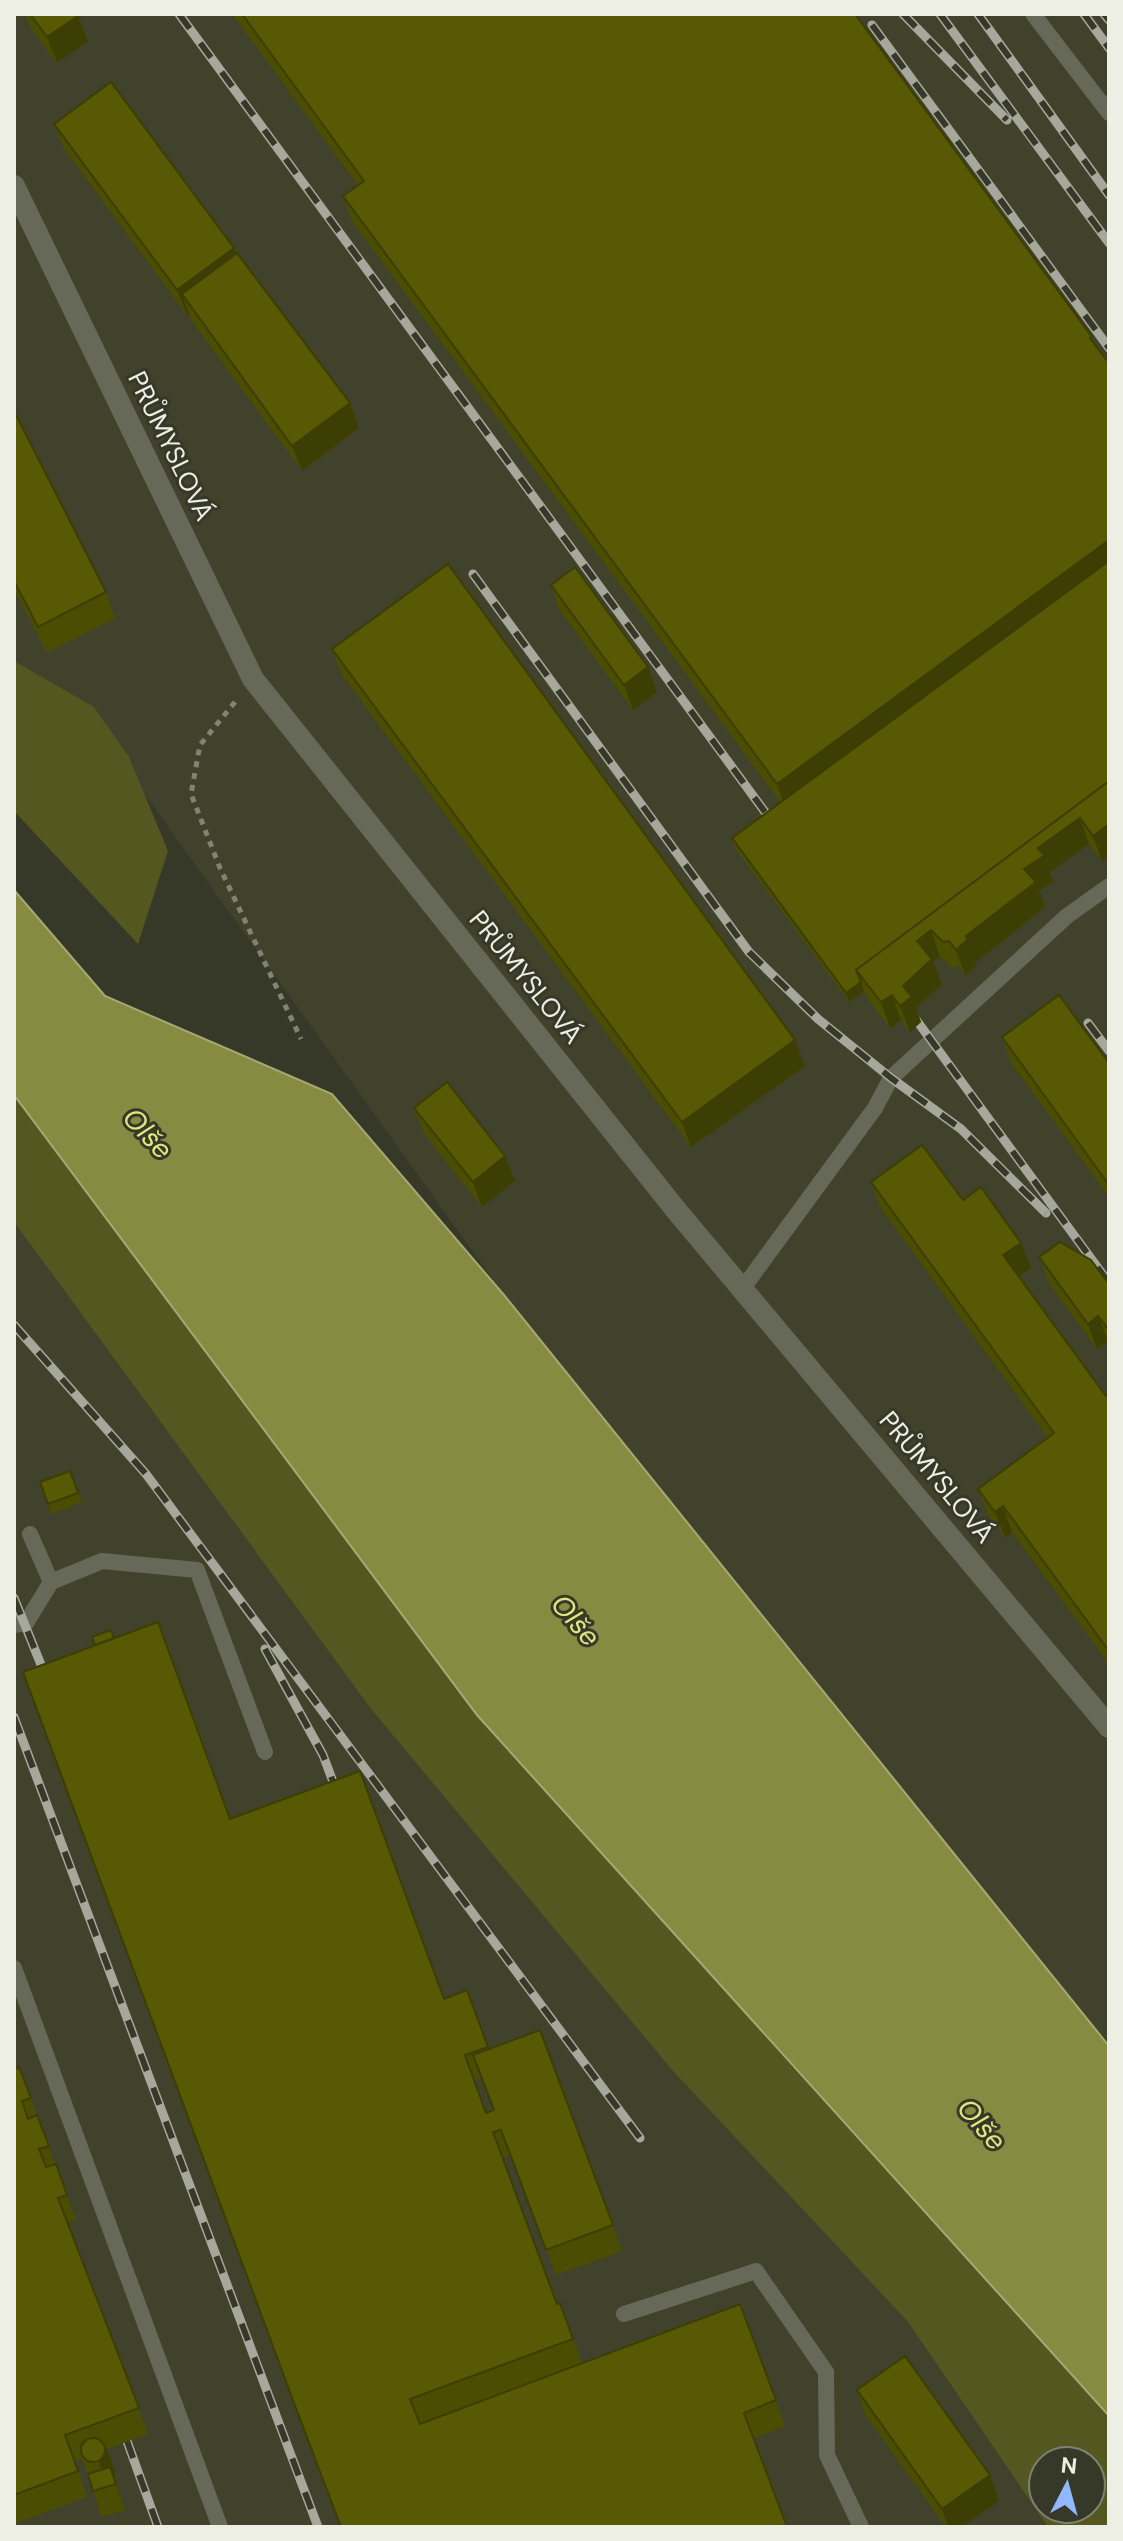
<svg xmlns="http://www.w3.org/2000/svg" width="1123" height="2541" font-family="'DM Sans',sans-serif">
<rect width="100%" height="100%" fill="#363828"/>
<!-- built -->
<path fill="#41422c" d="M14 14H1109V2046L504 1295 143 792 129 757 15 663Z
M14 1222 371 1709 672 2070 908 2322 1048 2527H14Z"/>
<!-- green -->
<path fill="#54571f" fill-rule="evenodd" d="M14 661 94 707 129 757 168 851 138 944 14 811Z
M14 1095 477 1715 1109 2416V2527H1048L908 2322 672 2070 371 1709 14 1222ZM1043 2461H1091V2509H1043Z"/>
<!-- water -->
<path fill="#878b42" stroke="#a6a973" stroke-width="2" d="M14 890 105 996 332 1094 504 1295 1109 2046V2416L477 1715 14 1095Z"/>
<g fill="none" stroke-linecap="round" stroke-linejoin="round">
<!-- path -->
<path stroke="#818375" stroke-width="5" stroke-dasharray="6 6" stroke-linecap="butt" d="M235 702 200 745 191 794 220 868 301 1039"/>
<!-- service -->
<path stroke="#676958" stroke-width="16" d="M1033 14 1109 113
M743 1288 875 1108 891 1078 1067 916 1109 886
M30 1534 51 1582
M14 1625 26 1623 51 1582 102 1561 197 1570 265 1752
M14 1968 220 2527
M624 2314 756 2271 826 2372 827 2455 861 2527"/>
<!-- minor -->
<path stroke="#676958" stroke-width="22" d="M14 186 253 679 676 1210 1109 1727"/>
<defs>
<path id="rail" d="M179 14 779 831
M903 14 1007 120
M940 14 1109 243
M978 14 1109 195
M1084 14 1109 48
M1104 14 1109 20
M872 25 1109 348
M473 574 749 952 818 1019 891 1078 961 1129 1046 1213
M906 1006 1109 1283
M1088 1023 1109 1051
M14 1325 146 1474 640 2138
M14 1598 50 1687
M265 1649 323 1755 341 1803
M14 1717 318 2527
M127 2441 158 2527"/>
</defs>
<!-- rail casing -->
<use href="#rail" stroke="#a6a89b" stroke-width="9"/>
<!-- rail -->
<use href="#rail" stroke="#363828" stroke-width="6" stroke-dasharray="18" stroke-linecap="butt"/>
</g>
<!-- wall -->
<path fill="#4b4d03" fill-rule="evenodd" d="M25 14H77L88 41 57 63 30 27Z
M232 14H855L1092 337 1095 344 1109 363V856L1102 862 1089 844 1050 872 1053 881 1039 891 1045 907 976 962V966L965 975 958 966 952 968 940 956 933 961 942 984 916 1008 921 1022 910 1032 901 1020 890 1028 865 995 864 991 849 1002 735 848 732 838 781 803 352 221 343 196 358 185Z
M54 124 234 248 236 253 350 403 359 428 302 471 191 320 189 314 187 315 64 149Z
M14 411 106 592 115 618 47 653 14 589Z
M551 585 648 667 657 692 633 710 560 611Z
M332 649 805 1066 691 1147 342 675Z
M1002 1037 1109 1063V1197L1011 1063Z
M414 1108 515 1181 482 1207 424 1134Z
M871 1182 963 1200 1031 1268 1019 1276 1106 1396 1109 1393V1664L1012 1532 1005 1538 988 1515 978 1489 1048 1438 880 1207Z
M1039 1257 1109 1284V1343L1108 1341 1097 1349 1049 1283Z
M70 1471 82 1502 51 1514 40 1482Z
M114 1638 230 1819 444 1999 467 1990 489 2050 540 2030 622 2251 556 2275 511 2156 502 2157 557 2304 560 2303 582 2363 740 2304 785 2426 754 2438 341 2527ZM481 2078 494 2110 486 2113 474 2080Z
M19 2067 76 2220 67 2223 148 2434 107 2449 115 2471V2480L125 2510 102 2517 82 2458 75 2461 87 2497 14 2524V2069Z
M857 2390 990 2475 999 2501 962 2527H946L866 2416Z"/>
<!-- shaded-wall -->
<path fill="#3d3e03" d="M78 16 88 41 57 63 47 37Z
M234 248 244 273 182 294 189 314 187 315 177 290Z
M350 403 359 428 302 471 292 446Z
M1109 540V572L786 810 777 784Z
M648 667 657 692 633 710 624 685Z
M1080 818 1089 844 1050 872 1053 881 1039 891 1045 907 976 962V966L965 975 956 950 967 940 938 937 1038 848Z
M1109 824V856L1102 862 1093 836Z
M931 930 940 956 933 961 942 984 916 1008 921 1022 910 1032 900 1006 903 986 864 980Z
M861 982 864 991 849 1002 846 993Z
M892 995 901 1020 890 1028 881 1002Z
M795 1040 805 1066 691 1147 682 1122Z
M505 1156 515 1181 482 1207 473 1182Z
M1021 1243 1031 1268 1013 1281 1003 1255Z
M1098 1316 1108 1341 1097 1349 1088 1324Z
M1003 1506 1012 1532 1005 1538 995 1512Z
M106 2446 115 2471V2480L125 2510 115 2481 108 2487 99 2462Z
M990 2475 999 2501 962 2527H948L942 2509Z"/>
<!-- building -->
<path fill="#575904" stroke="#3d3e03" stroke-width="2" d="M30 14H77L78 16 47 37Z
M242 14H855L1092 337 1090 338 1109 363V540L777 784 343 196 364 181Z
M111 82 234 248 177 290 54 124Z
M237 253 350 403 292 446 182 294Z
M14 411 106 592 38 627 14 581Z
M1109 561V781L856 970 861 982 846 993 732 838Z
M448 564 795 1040 682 1122 332 649Z
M575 567 648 667 624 685 551 585Z
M1109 781V824L1093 836 1080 818 1038 848 1044 856 1024 869 1036 882 966 936 967 940 956 950 949 941 943 942 931 930 917 941 932 959 903 986 912 997 900 1006 892 995 881 1002 856 970Z
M1059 995 1109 1063V1185L1002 1037Z
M447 1082 505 1156 473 1182 414 1108Z
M922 1145 963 1200 981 1187 1021 1243 1003 1255 1106 1396 1109 1393V1651L1003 1506 995 1512 978 1489 1054 1433 871 1182Z
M1060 1242 1091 1260 1109 1284V1330L1098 1316 1088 1324 1039 1257Z
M70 1471 78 1493 48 1504 40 1482Z
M158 1622 230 1819 360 1771 444 1999 467 1990 488 2047 465 2055 486 2113 494 2110 473 2055 540 2030 613 2225 546 2250 501 2130 493 2132 557 2304 560 2303 573 2339 410 2399 420 2424 740 2304 776 2400 744 2413 787 2527H341L294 2403 23 1672Z
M111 1630 114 1638 95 1645 92 1637Z
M19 2067 31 2098 22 2101 28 2119 37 2115 49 2146 39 2149 46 2167 56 2164 67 2195 58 2198 139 2408 65 2435 78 2471 14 2495V2069Z
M905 2356 990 2475 942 2509 857 2390Z
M81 2450a12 12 0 1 1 24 0a12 12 0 1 1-24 0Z
M110 2467 116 2484 93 2491 88 2474Z"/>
<g text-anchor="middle" stroke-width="6" stroke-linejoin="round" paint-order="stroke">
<!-- street labels -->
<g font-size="26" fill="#edeee4" stroke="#363828">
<text transform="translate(171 446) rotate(64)" y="9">PRŮMYSLOVÁ</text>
<text transform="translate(526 977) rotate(51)" y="9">PRŮMYSLOVÁ</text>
<text transform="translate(937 1477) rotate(50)" y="9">PRŮMYSLOVÁ</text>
</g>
<!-- water labels -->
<g font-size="28" font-style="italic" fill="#e0e77f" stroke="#363828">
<text transform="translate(148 1133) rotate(47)" y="10">Olše</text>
<text transform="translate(576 1620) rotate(49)" y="10">Olše</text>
<text transform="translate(982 2124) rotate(49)" y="10">Olše</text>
</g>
</g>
<!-- border -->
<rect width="1123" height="2541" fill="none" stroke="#edeee4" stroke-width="32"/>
<!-- north arrow -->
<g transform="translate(1067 2485) rotate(6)"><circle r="38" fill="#363828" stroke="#7f8173" stroke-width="2"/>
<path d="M0-6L14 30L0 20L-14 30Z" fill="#91b8fd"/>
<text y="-12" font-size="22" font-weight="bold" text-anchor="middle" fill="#edeee4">N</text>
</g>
</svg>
